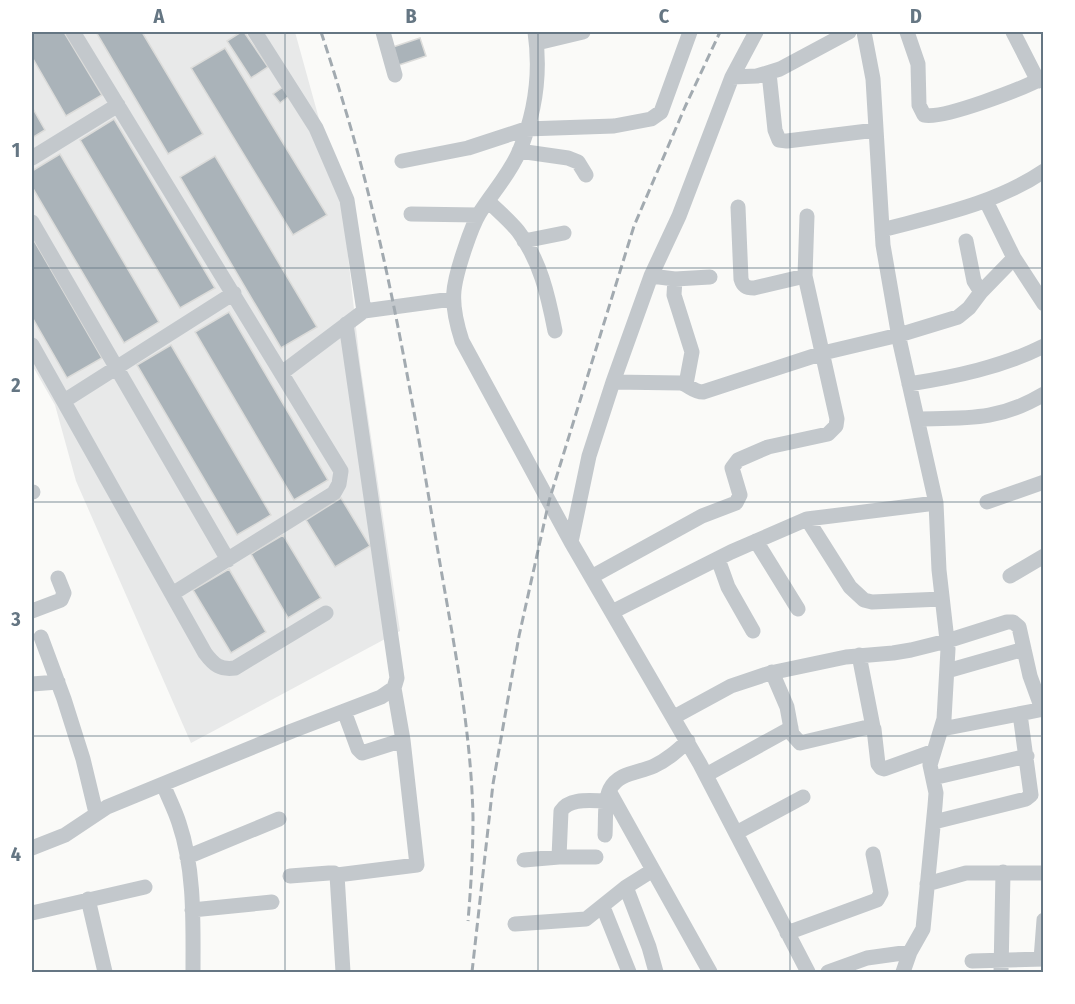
<svg xmlns="http://www.w3.org/2000/svg" width="1075" height="1004" font-family="'Fira Sans Condensed',sans-serif">
<rect width="100%" height="100%" fill="#fafaf8"/>
<!-- built -->
<path fill="#e8e9e9" d="M32 32H295L342 202 360 363 400 631 191 743 76 481 55 405 32 365Z"/>
<!-- building -->
<path fill="#aab3b9" stroke="#dcdcda" stroke-width="1.5" d="M32 32H64L102 95 66 116 32 57Z
M96 32H142L203 134 168 154Z
M241 32H244L268 67 251 78 227 41Z
M420 38 426 56 399 65 393 47Z
M225 48 327 215 293 235 191 68Z
M286 85 293 93 280 103 273 94Z
M32 107 45 130 32 138Z
M114 119 215 288 180 308 80 140Z
M60 154 159 322 124 343 32 187V171Z
M215 156 317 327 281 348 180 177Z
M32 237 102 358 67 378 32 317Z
M229 312 328 480 294 500 195 332Z
M171 345 271 515 237 535 137 365Z
M341 498 370 546 335 567 306 520Z
M283 535 321 598 288 618 251 554Z
M229 569 266 632 231 653 193 590Z"/>
<g fill="none" stroke-linecap="round" stroke-linejoin="round">
<!-- minor -->
<path stroke="#c3c8cc" stroke-width="15" d="M73 32 341 471 339 484 334 493 172 594
M255 32 316 128 347 200 364 311
M383 32 395 75
M535 32C541 73 535 114 519 152 509 175 492 193 479 214 473 224 469 236 465 248 452 286 449 301 462 341L571 542 700 764 808 972
M756 32 732 77 757 76 780 69 849 32
M907 32 918 64 919 105 924 115C942 120 1025 88 1044 77
M1013 32 1038 81
M537 43 583 32
M769 73 775 130 779 140 787 141 876 130
M519 151 568 158 578 162 586 175
M32 158 118 105
M402 161 468 148 526 129 614 126 651 119 661 112 690 32
M488 201C498 211 509 220 518 231 540 260 548 295 555 331
M738 207 741 279C743 286 746 288 754 288L805 276
M411 214 478 215
M32 222 228 560
M882 230C938 215 995 204 1044 171
M524 241 564 233
M966 241 974 281 981 292
M1014 258 1044 304
M651 276 675 279 710 277
M675 279 674 295 692 352 686 384
M32 345 205 653C214 665 220 670 235 668L326 613
M283 372 364 311 452 299
M613 382 681 383C689 385 693 392 703 392L823 353 899 335 958 317 969 308 981 292 1014 258 986 201
M909 384C954 377 1002 367 1044 346
M64 401 234 293
M917 419C967 418 999 421 1044 394
M32 492H33
M987 502 1044 482
M807 519 850 587 864 600 872 602 942 599
M756 541 798 609
M571 542 589 456 613 382 651 276 679 216 732 77
M718 559 728 587 753 631
M593 576 702 516 736 503 740 495 732 468 738 460 768 447 828 434 836 426 837 419 805 276 807 216
M1010 576 1044 556
M32 611 61 600 64 593 58 578
M612 612 731 552 807 519 936 503 900 343 883 245 873 79 864 32
M41 637 64 699 83 759 96 813
M859 655 873 727
M947 671 1024 649
M772 672 787 707 792 734 800 743 872 726 874 729 878 764 881 768 884 769 934 751
M32 684 58 682
M344 711 358 749 362 753 403 740
M674 717 731 686 770 673 846 657 893 653 911 650 947 641 1007 622H1013L1019 627 1030 676 1042 709
M942 729 1044 709
M706 775 791 728
M933 778 1027 756
M163 784C168 797 175 810 179 823 195 870 193 924 193 972
M609 791 710 972
M934 822 1026 799 1031 795 1020 714
M736 833 803 797
M605 835C606 820 604 802 610 789 619 772 639 773 654 766 667 760 677 751 688 741
M32 848 65 835 107 807 292 731 381 697 394 688 397 678 346 324
M187 857 279 819
M559 857 561 811C570 797 592 801 607 801
M524 860 559 857H596
M337 875 417 865 403 740 394 688
M290 876 329 873H334L337 875 343 972
M927 884 966 873H1044
M626 887 649 947 656 972
M88 899 105 972
M603 907 629 972
M192 910 272 902
M32 913 145 887
M515 924 586 919 626 887 653 870
M787 933 877 900 881 893 873 854
M1041 959 1044 920
M972 961 1044 959
M828 972 867 958 910 952
M903 972 910 952 923 929 935 806 936 793 930 765 944 719 948 649 939 570 936 503
M1001 972 1003 872"/>
<!-- rail -->
<path stroke="#a2aab0" stroke-width="3" stroke-dasharray="9 4.5" stroke-linecap="butt" d="M321 32C332 65 342 98 352 132 390 266 414 409 437 546 452 635 471 726 473 817 473 852 471 886 468 921
M472 972 493 784 519 636 549 501 634 226 685 107 720 32"/>
</g>
<!-- grid -->
<path fill="none" stroke="#657683" stroke-width="1.5" stroke-opacity="0.55" d="M285 32V972M538 32V972M790 32V972M32 268H1044M32 502H1044M32 736H1044"/>
<!-- border -->
<rect width="1075" height="1004" fill="none" stroke="#ffffff" stroke-width="66"/>
<rect x="33" y="33" width="1009" height="938" fill="none" stroke="#657683" stroke-width="2"/>
<g font-size="20" text-anchor="middle" font-weight="bold" fill="#657683">
<text x="159" y="23">A</text>
<text x="411" y="23">B</text>
<text x="664" y="23">C</text>
<text x="916" y="23">D</text>
<text x="16" y="157">1</text>
<text x="16" y="392">2</text>
<text x="16" y="626">3</text>
<text x="16" y="861">4</text>
</g>
</svg>
